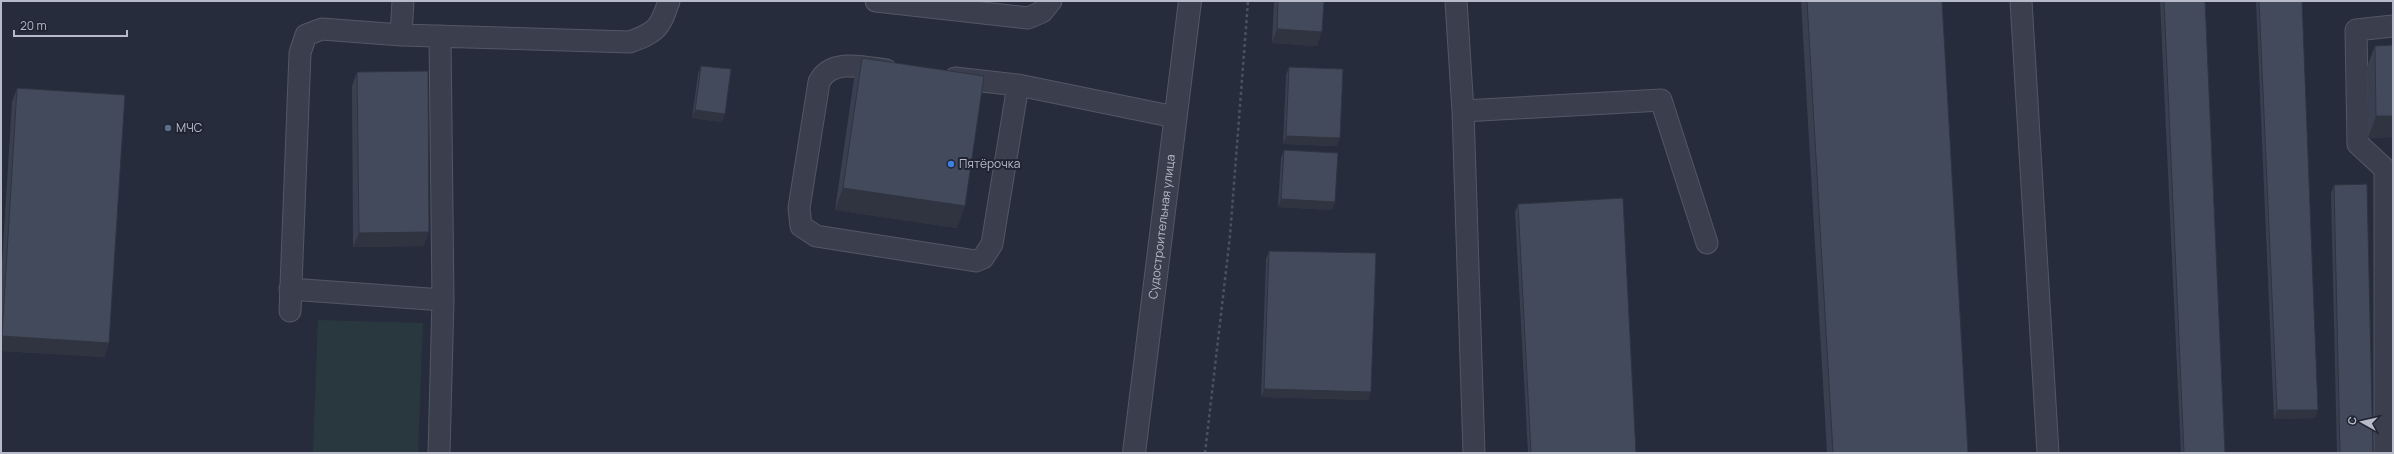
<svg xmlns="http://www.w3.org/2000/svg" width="2394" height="454" font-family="Manrope,sans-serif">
<rect width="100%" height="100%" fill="#272c3d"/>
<!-- green -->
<path fill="#29383e" d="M318 320 423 323 418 453H313Z"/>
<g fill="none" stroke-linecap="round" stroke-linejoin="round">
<defs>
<path id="service" d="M403 1 401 35 630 42C657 32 660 28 669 1
M876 1 1028 18 1042 12 1051 1
M1456 1 1463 111 1474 453
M2021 1 2048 453
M886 70C864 67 831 58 819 82L799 208 801 226 816 236 976 261 983 258 992 244 1018 85
M955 78 1018 85 1175 117
M1463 111 1661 100 1707 243
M290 289 443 300
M290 311 300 53 306 35 322 29 401 35
M439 453 443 300 440 36
M2385 453V169L2358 144 2356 30 2393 26"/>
<g id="minor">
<path id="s1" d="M1134 453 1190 1"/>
</g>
</defs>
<!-- service casing -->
<use href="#service" stroke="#535765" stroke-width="23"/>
<!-- minor casing -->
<use href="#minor" stroke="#535765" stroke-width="24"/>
<!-- path -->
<path stroke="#47555b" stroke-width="2.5" stroke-dasharray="3 3" stroke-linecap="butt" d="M1205 453 1230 236 1248 1"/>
<!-- service -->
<use href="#service" stroke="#3b3f4d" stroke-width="21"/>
<!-- minor -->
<use href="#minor" stroke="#3b3f4d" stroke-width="22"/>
</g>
<!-- wall -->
<path fill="#3a404f" d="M1274 1H1324L1317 46 1272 43Z
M1801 1H1942L1968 453H1827Z
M2160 1H2205L2225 453H2181Z
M2256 1H2302L2315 418 2274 419Z
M2375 46 2393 137 2368 138 2367 67Z
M862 58 965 206 957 228 835 210 854 79Z
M701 66 722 122 692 118 698 74Z
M1289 67 1337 146 1283 144 1286 75Z
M357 72 424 246 353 247 352 86Z
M17 88 109 343 104 357 1 351V280L12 102Z
M1284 150 1335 202 1332 210 1278 207 1281 158Z
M2334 185 2373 453H2337L2331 193Z
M1518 204 1636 453H1528L1515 212Z
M1269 251 1371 392 1368 400 1261 397 1266 259Z"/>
<!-- shaded-wall -->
<path fill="#2f3440" d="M1277 29 1322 32 1317 46 1272 43Z
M695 110 725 114 722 122 692 118Z
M2376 116H2393V137L2368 138Z
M1286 136 1340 138 1337 146 1283 144Z
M843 188 965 206 957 228 835 210Z
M1281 199 1335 202 1332 210 1278 207Z
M429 232 424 246 353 247 359 233Z
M2 336 109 343 104 357 1 351V338Z
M1264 389 1371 392 1368 400 1261 397Z
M2277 410H2318L2315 418 2274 419Z"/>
<!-- building -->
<path fill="#434a5c" stroke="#2f3440" d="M1278 1H1324L1322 32 1277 29Z
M1807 1H1942L1968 453H1833Z
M2164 1H2205L2225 453H2184Z
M2259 1H2302L2318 410H2277Z
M2393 45V116H2376L2375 46Z
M862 58 984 76 965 206 843 188Z
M701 66 731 69 725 114 695 110Z
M1289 67 1343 69 1340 138 1286 136Z
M428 71 429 232 359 233 357 72Z
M17 88 125 95 109 343 2 336Z
M1284 150 1338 153 1335 202 1281 199Z
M2367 184 2373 453H2340L2334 185Z
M1623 198 1636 453H1531L1518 204Z
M1269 251 1376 253 1371 392 1264 389Z"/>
<!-- markers -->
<circle fill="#5c6f8a" stroke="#202432" stroke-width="1.5" cx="168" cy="128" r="4"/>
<circle fill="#3f7fe0" stroke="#202432" stroke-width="1.5" cx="951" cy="164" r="4"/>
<g text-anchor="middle" stroke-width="4" stroke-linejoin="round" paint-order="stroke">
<!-- poi labels -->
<g font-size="12" fill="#b7bac8" stroke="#202432" text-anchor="start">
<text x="176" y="132">МЧС</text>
<text x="959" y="168">Пятёрочка</text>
</g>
<!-- street labels -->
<g font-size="12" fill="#b7bac8" stroke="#202432">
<text dy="4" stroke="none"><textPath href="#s1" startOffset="228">Судостроительная улица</textPath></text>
</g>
</g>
<!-- border -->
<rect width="2394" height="454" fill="none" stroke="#b7bac8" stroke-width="4"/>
<!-- north arrow -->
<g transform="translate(2362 422) rotate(278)" stroke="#202432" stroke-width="3" paint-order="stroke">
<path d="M0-3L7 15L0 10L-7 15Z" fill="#b7bac8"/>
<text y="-6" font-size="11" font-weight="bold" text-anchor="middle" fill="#b7bac8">С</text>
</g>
<!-- scale -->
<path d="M14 30v6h113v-6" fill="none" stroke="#b7bac8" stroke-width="2"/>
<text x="20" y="30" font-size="12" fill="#b7bac8" stroke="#202432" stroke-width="3" paint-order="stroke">20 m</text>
</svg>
